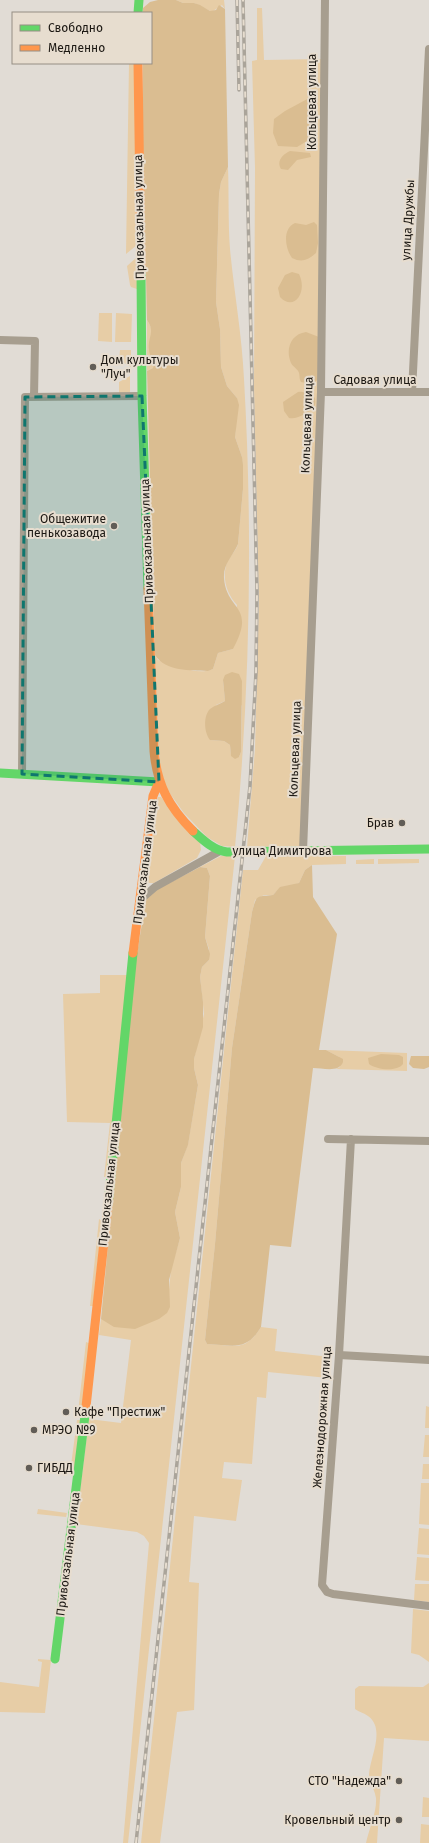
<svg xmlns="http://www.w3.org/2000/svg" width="429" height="1843" font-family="'Fira Sans',sans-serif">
<rect width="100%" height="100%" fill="#e1dcd5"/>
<!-- green -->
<path fill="#e7cda6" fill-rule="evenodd" d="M176 0H224L225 9 222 5 213 11H210L194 3H183Z
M257 8H262L264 60 322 59 318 392 301 846 247 847 255 749 259 602 254 387 255 168 252 61 257 60Z
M129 63H136L137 245 126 254Z
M228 167C229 194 228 222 230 249 234 292 242 335 244 379 253 535 250 692 235 847L222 846 207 837 184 813 166 788 159 766 155 655 158 660C174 665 197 676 213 669L218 653 233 649 237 605C226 593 221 576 228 560 231 555 236 551 238 544L243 489 242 457 235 437 237 398 227 386 221 367 220 329 216 302 219 194 221 182ZM223 680 242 706 241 752 239 757 231 755 230 745 224 741 210 740 216 705 225 701Z
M137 257V289L131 287 130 285 127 266Z
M99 313H112V342L98 341Z
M116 313 132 314 131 342H115Z
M147 320C149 323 151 327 152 331 152 337 149 341 149 347 150 354 156 360 153 368L147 371Z
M120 350H131V367L119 360Z
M130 376V393H119V382Z
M158 797H161L200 842 201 850 197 858 154 883H150L147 882Z
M221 856H235L128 1843H123L149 1543 144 1536 137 1532 76 1524 89 1419 121 1423 131 1340 99 1335 101 1319 169 1290 171 1269 180 1238 175 1212 181 1187V1163L188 1144 198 1085 194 1068V1059L204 1014 200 977 202 967 209 960V949L205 937 210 876 207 868 200 867Z
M266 856H346V864L312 865 305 870 299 883C289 888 280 886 273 895H264L255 900 252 912 232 1048 215 1244 205 1340 207 1344C234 1345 245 1353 261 1327L277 1329 275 1351 331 1357 328 1378 268 1372 266 1398 257 1397 252 1464 224 1462 222 1478 242 1480 236 1521 194 1516 189 1582 199 1583 194 1710 177 1712 160 1843H141L243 870H258Z
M374 859V864H356V860Z
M378 859H419V863L378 864Z
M100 975H127L107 1177H104L110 1123 67 1122 63 994 100 993Z
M326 1050 407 1053V1071L336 1069 340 1067 339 1057Z
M99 1219 102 1221 93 1306H90Z
M86 1342 91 1344 82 1413 78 1412Z
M426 1406 429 1407V1428H425Z
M77 1420H81L74 1474 70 1473Z
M425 1435H429V1457H423Z
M423 1464H429V1479H422Z
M421 1483H429V1525L419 1524Z
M38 1509 67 1513 66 1517 37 1514Z
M419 1528 429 1529V1555L417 1554Z
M417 1557 429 1558V1581L415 1580Z
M415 1584H429V1602L414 1600Z
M413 1609 429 1611V1662L419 1655 411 1653Z
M38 1659 51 1660 45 1713 0 1712V1682L39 1687 42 1662 38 1661Z
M429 1683V1741L384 1738 377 1843H366C369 1829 377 1812 376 1798 375 1790 369 1782 369 1774 370 1757 386 1729 368 1716 364 1713 359 1712 355 1709V1689L359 1686 423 1687Z
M423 1797 429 1798V1817H422Z
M421 1824 429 1825V1843H420Z"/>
<!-- forest -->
<path fill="#dabd91" d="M158 0H176L183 3H194L200 5 210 11 216 10 219 5 225 9 228 167 221 182 219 194 216 302 220 329 221 367 227 386 237 398 239 405 235 437 242 457 243 465V489L238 544C233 556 223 564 224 578 226 611 257 605 233 649L218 653 213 669 208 671C190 670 166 672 155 655L147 371 153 368C156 359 149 357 149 350 147 337 156 333 147 320L143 148V63H151V13H143V8L150 2Z
M311 97 317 98 318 108 311 118 309 134 307 141 297 147 278 146 273 133 274 119 285 111Z
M290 151 310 153 311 157 297 160 288 170 281 169C276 161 283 154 290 151Z
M314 222 317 225 318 243 316 253C308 260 302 263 292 258 285 248 282 229 295 223L306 225Z
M292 272 299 274C308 292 294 312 280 297L278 288 285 275Z
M306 332 319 337V379L312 384 301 382C299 378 300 377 299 373 298 369 293 367 291 363 285 349 291 334 306 332Z
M298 392C305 391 309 393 315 398 317 409 311 410 303 415 298 417 295 419 289 418L284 411 283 402Z
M232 672 239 674 242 681 241 752 239 757 235 759 231 756 230 745 224 741 210 740C204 733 203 716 210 709 215 705 220 704 225 701L223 680 225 675Z
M312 865 313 897 337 934 319 1050H326L343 1059V1062C339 1073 323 1068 313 1068L291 1247 270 1245 261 1327C246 1352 234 1345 207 1344L205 1340 215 1244 232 1048 252 912C257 894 256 897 273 895L280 887 299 883 305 870Z
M200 867 207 868 210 876 205 937 210 954 209 960 202 967 200 977 203 1002V1027L194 1059V1068L198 1085 188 1145 181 1163V1187L175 1212 180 1238 169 1280 170 1307 167 1313 159 1319 135 1329 114 1327 101 1319 135 966 146 899 154 891Z
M381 1054 399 1055 403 1057V1064C397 1072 377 1070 369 1064L368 1058Z
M411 1056H429V1067L424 1069 413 1068 409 1064Z"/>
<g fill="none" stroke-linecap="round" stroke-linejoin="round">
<!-- street -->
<path stroke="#a79e8f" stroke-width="8" d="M0 340 35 341 34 397
M321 392H429
M412 392 429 49
M22 774 25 397 142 396
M303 851 321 392 325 0
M141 899 155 887 220 851
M328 1139 429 1141
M351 1139 339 1355 322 1585 327 1592 333 1594 429 1606
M339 1355 429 1360"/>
<!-- fast -->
<path stroke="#63d668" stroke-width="9" d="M138 13 139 0
M141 271 142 396 148 588
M0 773 159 782
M193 831C203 840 213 850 227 852L429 849
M108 1205 133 953
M55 1659 86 1407"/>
<!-- slow -->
<path stroke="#ff974d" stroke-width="9" d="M138 63 141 271
M148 588 154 751C157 785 169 807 193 831
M133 953 153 796 159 782
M86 1407 108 1205"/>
<defs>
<path id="rail" d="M237 0 239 90
M136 1843 250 786 256 672 257 592 243 0"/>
</defs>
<!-- rail casing -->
<use href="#rail" stroke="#aaa49a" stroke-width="3.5"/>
<!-- rail -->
<use href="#rail" stroke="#e7ddcf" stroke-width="2" stroke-dasharray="6" stroke-linecap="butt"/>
</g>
<!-- marked area -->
<path fill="#0f766e" fill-opacity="0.2" stroke="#0f766e" stroke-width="3" stroke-dasharray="8 5" stroke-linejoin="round" d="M142 396 159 782 22 774 25 397Z"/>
<!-- markers -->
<g fill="#615d57" stroke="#e7ddcf" stroke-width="1.5">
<circle cx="93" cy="367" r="4"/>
<circle cx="114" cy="526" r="4"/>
<circle cx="402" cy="823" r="4"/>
<circle cx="66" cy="1412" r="4"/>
<circle cx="34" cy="1430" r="4"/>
<circle cx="29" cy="1468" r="4"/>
<circle cx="399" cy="1781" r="4"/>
<circle cx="399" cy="1820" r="4"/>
</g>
<g text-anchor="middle" stroke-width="4" stroke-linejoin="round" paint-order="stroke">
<!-- street labels -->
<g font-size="12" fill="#1c1813" stroke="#e7ddcf">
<text transform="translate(312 102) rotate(-90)" y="4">Кольцевая улица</text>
<text transform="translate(139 217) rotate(-91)" y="4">Привокзальная улица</text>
<text transform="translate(408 220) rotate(-87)" y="4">улица Дружбы</text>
<text x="375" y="384">Садовая улица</text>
<text transform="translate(307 425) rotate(-88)" y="4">Кольцевая улица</text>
<text transform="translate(147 541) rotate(-92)" y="4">Привокзальная улица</text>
<text transform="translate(295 749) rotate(-88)" y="4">Кольцевая улица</text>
<text x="282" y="855">улица Димитрова</text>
<text transform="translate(145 862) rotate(-83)" y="4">Привокзальная улица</text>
<text transform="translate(109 1184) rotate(-84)" y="4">Привокзальная улица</text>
<text transform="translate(322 1417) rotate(-86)" y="4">Железнодорожная улица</text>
<text transform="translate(68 1554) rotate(-83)" y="4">Привокзальная улица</text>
</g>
<!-- poi labels -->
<g font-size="12" fill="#1c1813" stroke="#e7ddcf" text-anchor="start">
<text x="101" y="364">Дом культуры<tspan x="101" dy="14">"Луч"</tspan></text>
<text x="106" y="523" text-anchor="end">Общежитие<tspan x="106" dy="14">пенькозавода</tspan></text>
<text x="394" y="827" text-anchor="end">Брав</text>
<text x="74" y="1416">Кафе "Престиж"</text>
<text x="42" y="1434">МРЭО №9</text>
<text x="37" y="1472">ГИБДД</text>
<text x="391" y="1785" text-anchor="end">СТО "Надежда"</text>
<text x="391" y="1824" text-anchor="end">Кровельный центр</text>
</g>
</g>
<!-- legend -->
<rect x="12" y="12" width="140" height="52" fill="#e7ddcf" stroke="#968e84"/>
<rect x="20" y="25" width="20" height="6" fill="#63d668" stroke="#968e84"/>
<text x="48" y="32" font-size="12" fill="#1c1813">Свободно</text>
<rect x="20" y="45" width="20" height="6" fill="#ff974d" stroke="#968e84"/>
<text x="48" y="52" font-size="12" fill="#1c1813">Медленно</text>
</svg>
